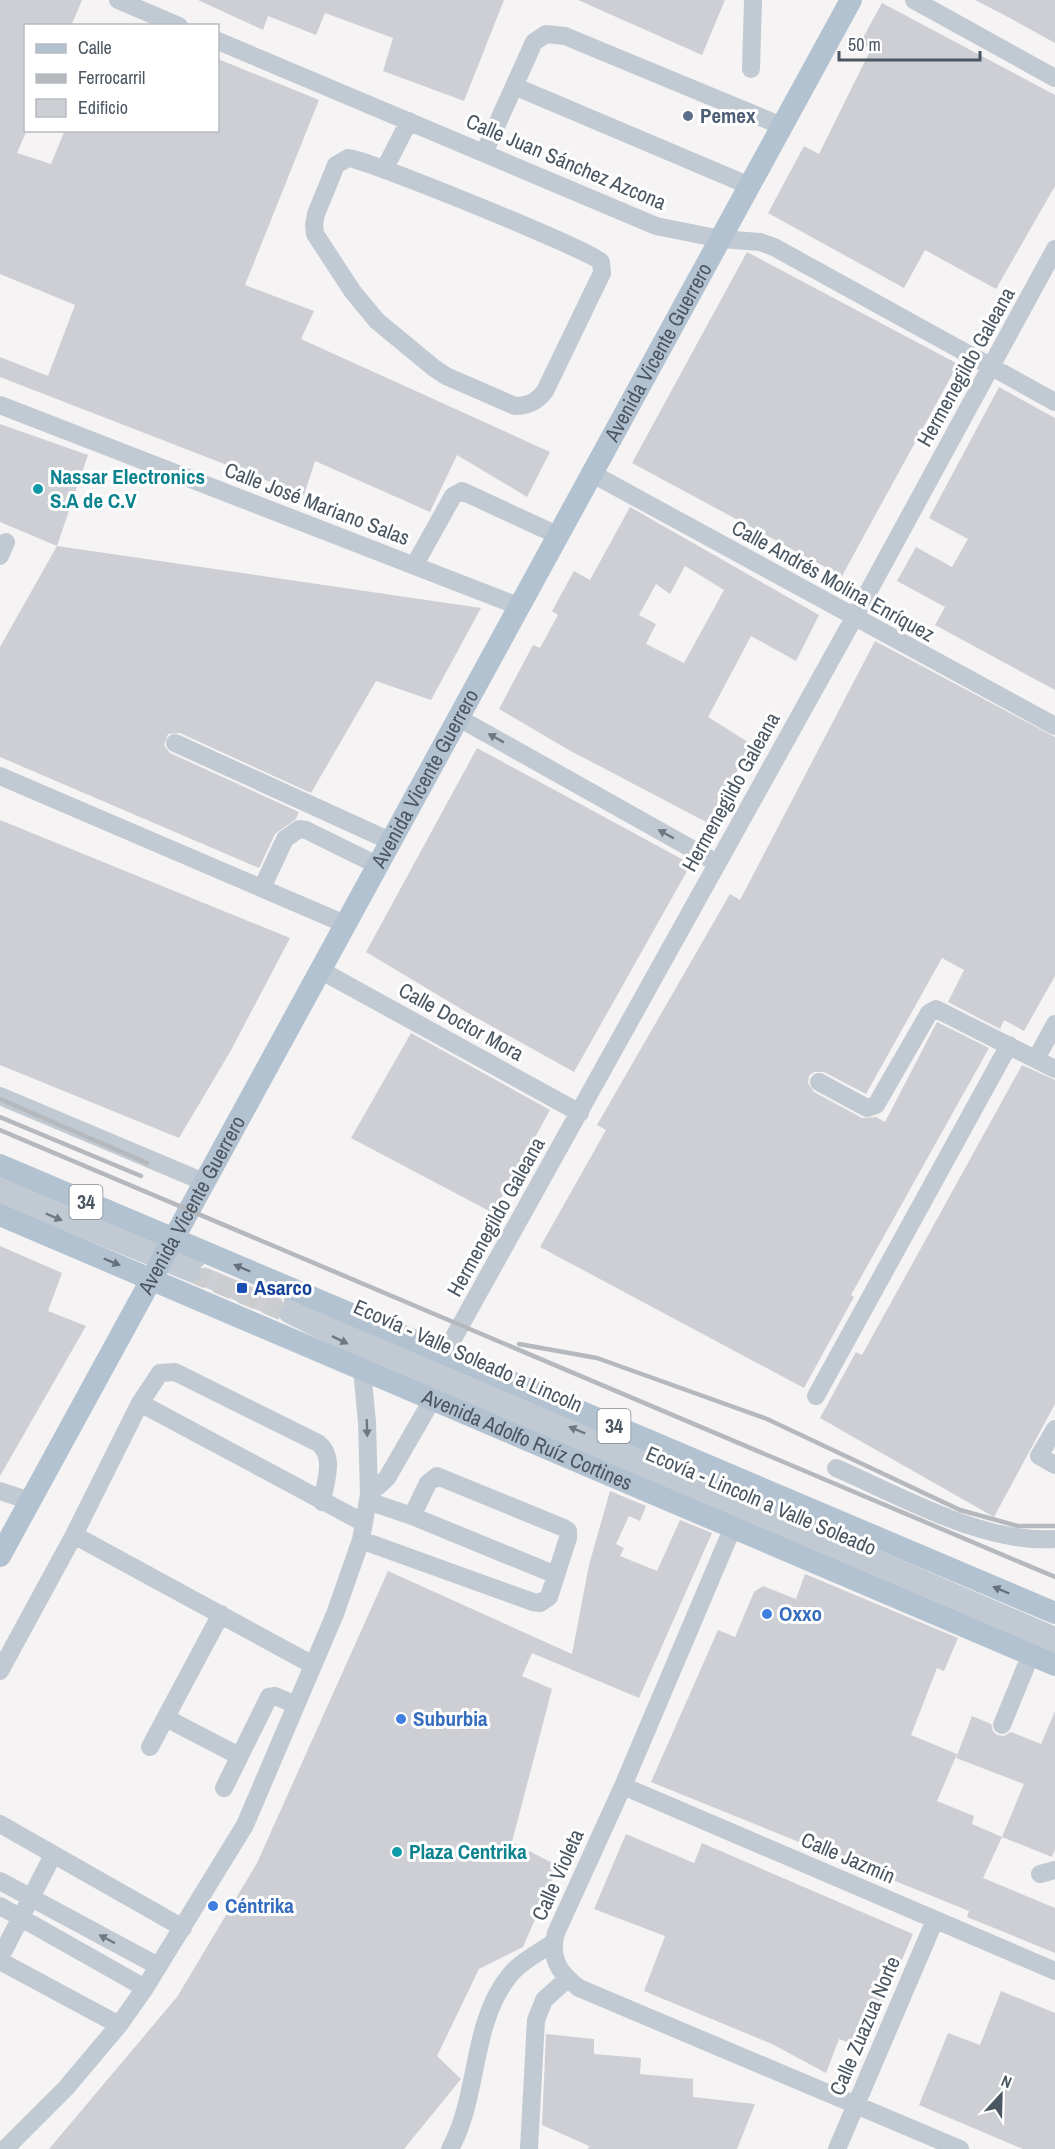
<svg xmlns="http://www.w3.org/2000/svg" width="1055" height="2149" font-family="'Archivo Narrow',sans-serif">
<rect width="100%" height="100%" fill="#f5f3f3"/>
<!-- building -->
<path fill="#cdcfd5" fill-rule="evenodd" d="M0 0H82L71 26H26V132L17 153 51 164 65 130H218V59L319 100 245 285 314 311 301 339 550 452 527 497 457 455 430 512 315 461 304 495 0 377V357L48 376 75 305 0 274Z
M198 0H504L464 101 383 71 393 38 325 13 316 35 268 16 263 30Z
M578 0H725L702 55Z
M975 0H1055V43L1006 16Z
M882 3 1055 95V186L996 289 925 250 904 288 768 213 804 146 819 154 871 49 860 43Z
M747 252 958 364 842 576 632 463Z
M999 387 1055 418V690L935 625 945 607 897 581 916 547 952 567 968 539 929 518Z
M0 424 88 455 57 546 0 522Z
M630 507 819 615 796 661 751 636 708 717 751 744 710 824 567 749 499 709 533 645 540 648 558 615 552 611 574 571 590 580ZM685 566 724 590 684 663 646 644 656 624 639 615 656 584 670 594Z
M57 546 481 608 431 700 376 681 311 793 180 733 168 734 164 745 170 753 299 812 296 819 275 834 259 868 0 757V647Z
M875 641 1055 737V976L1024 1031 1004 1020 1000 1029 948 1002 964 970 942 958 866 1094 824 1072H814L809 1076 808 1083 814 1092 862 1118 876 1117 885 1122 937 1022 989 1048 851 1295 854 1297 804 1388 540 1247 606 1130 597 1125 730 894 740 900Z
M477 748 691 864 574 1072 468 1013 366 952Z
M0 820 290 938 230 1052 179 1138 0 1065Z
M411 1033 550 1110 493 1213 351 1138Z
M1022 1065 1055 1080V1404L994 1517 820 1418 856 1352 862 1355Z
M0 1246 62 1273 48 1311 86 1326 0 1476Z
M205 1267 282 1299 283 1304 278 1310V1319L195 1283 201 1278V1270Z
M610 1491 646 1506 640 1521 629 1516 616 1544 624 1548 620 1556 657 1571 680 1520 712 1533 639 1698 532 1653 522 1676 552 1689 512 1842 558 1866 523 1947 479 1969 437 2056 461 2079 404 2149H49L177 1997 257 1863 388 1571 572 1654 589 1565Z
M805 1574 958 1638 944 1671 937 1668 911 1735 957 1754 937 1801 974 1816 972 1824 1002 1837 983 1878 1055 1908V1953L967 1917 969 1911 651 1782 718 1630 735 1637 754 1592 763 1586 796 1599Z
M1055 1711V1849L1052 1857 1002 1837 1024 1784 956 1758 972 1716 991 1724 993 1731 997 1735 1004 1736 1011 1732 1041 1744Z
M626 1834 694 1863 702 1843 913 1934 864 2048 839 2039 826 2073 772 2044 644 1991 665 1936 594 1909Z
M1001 1991 1055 2013V2149H1023L919 2105 948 2033 980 2045Z
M546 2034 594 2039V2054L641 2058 640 2074 693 2079V2097L755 2104 737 2149H588L589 2146 542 2125Z"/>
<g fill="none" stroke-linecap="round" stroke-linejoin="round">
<!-- minor-tunnel -->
<path stroke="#caccce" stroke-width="18" stroke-dasharray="18 9" stroke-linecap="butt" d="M191 1273 288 1314"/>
<!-- minor -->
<path stroke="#c1cad2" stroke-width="18" d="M118 0 179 26
M914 0 1055 78
M218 41 656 226 721 239 760 242 774 247 1055 402
M751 69 753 0
M514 86 750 186
M484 153 534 42 546 34 565 36 782 126
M348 158C366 159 590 250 601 262L602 273 545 391C537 402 528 406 515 406L446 376 434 368 377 321 353 292 315 234 314 225 316 214 336 165Z
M384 170 409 121
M0 405 518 606
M591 473 1055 726
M0 556 6 542
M414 566 453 496 462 491 557 535
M457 717 717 863
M175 743 390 841
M0 776 345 924
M262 888 285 839 299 829 306 830 377 865
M320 970 580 1113
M1036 1059 1055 1024
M819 1082 867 1108 876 1105 929 1013 936 1009 1055 1069
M0 1096 204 1182
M0 1178 196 1260
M0 1195 191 1273
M293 1301 432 1367 1055 1636
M288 1314 423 1381 1055 1650
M444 1355 854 618 1055 249
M816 1396 1009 1045
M140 1403 160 1373 175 1372 318 1443C336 1457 325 1482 322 1502
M1055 1429 1039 1456 1055 1465
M836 1468C901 1496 983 1544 1055 1539
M0 1491 30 1501
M369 1494 387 1478 432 1400
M368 1501 412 1516 556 1575
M733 1527 623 1786 556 1933C549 1958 559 1973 579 1988L960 2149
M74 1535 313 1665
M361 1540 533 1602 540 1603 549 1597 568 1538V1531L564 1528 437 1476 428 1483 412 1516
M0 1671 74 1535 140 1403 364 1523
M166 1718 239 1756
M1002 1725 1031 1654
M150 1747 221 1614
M623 1786 1055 1971
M224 1788 269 1697 275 1696 296 1705
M0 1824 183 1928
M1040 1874 1055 1870
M0 1881 158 1966
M0 1906 145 1988
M0 1958 53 1855
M0 1961 119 2025
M5 2149 66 2088 119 2025 145 1988 245 1825 335 1614 361 1540 369 1494 367 1422 362 1370
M450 2149C480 2095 470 2024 510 1975 520 1962 540 1952 554 1942
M529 2149 536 2020 544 2000 567 1979
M837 2149 935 1920"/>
<!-- major -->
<g stroke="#b3c2d1" stroke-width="22">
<path d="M0 1165 1055 1613"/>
<path id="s1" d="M0 1215 1055 1665"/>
<path id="s2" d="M0 1556 851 0"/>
</g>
<!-- rail -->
<path stroke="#b5b8bd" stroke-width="4.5" d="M0 1099 147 1163
M0 1117 141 1176
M0 1130 1055 1577
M519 1344 597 1358 767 1419 960 1510 1018 1526H1055"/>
</g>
<!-- one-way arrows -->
<defs><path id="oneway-solid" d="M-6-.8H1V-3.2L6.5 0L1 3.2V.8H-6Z" transform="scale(1.5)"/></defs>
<g fill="#6e7983">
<use href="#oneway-solid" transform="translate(496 738) rotate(-151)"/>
<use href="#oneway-solid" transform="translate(666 834) rotate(-151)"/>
<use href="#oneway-solid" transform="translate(54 1217) rotate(23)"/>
<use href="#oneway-solid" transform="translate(340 1340) rotate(26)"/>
<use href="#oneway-solid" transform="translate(367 1428) rotate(88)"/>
<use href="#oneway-solid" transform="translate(577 1430) rotate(-157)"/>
<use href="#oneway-solid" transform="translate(107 1939) rotate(-152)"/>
</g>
<g fill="#64717d">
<use href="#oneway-solid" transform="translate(112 1262) rotate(23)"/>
<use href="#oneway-solid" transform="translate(242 1268) rotate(-157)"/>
<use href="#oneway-solid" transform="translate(1001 1590) rotate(-157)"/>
</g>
<!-- markers -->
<circle fill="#5c6f8a" stroke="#fff" stroke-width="2" cx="688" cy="116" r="6"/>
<g fill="#0f9aa8" stroke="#fff" stroke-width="2">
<circle cx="38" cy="489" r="6"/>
<circle cx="397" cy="1852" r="6"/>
</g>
<rect fill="#1a4fb4" stroke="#fff" stroke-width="2" x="236" y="1282" width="12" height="12" rx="3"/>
<g fill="#3f7fe0" stroke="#fff" stroke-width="2">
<circle cx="767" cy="1614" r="6"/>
<circle cx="401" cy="1719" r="6"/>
<circle cx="213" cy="1906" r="6"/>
</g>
<g text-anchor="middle" stroke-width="6" stroke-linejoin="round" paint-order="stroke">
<!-- shield labels -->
<g fill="#fff" stroke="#808990" stroke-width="1.5">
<rect x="69.5" y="1185" width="33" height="34" rx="4.5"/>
<rect x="597.5" y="1409" width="33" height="34" rx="4.5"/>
</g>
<g font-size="20" font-weight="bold" fill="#4a5661">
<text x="86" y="1209">34</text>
<text x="614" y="1433">34</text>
</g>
<!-- service labels -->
<g font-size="21" font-weight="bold" fill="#4e5e75" stroke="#fff" text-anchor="start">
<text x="700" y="123">Pemex</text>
</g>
<!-- street labels -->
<g font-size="21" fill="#4a5661" stroke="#fff">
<text transform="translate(566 162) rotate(23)" y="7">Calle Juan Sánchez Azcona</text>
<text dy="7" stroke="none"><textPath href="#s2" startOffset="1372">Avenida Vicente Guerrero</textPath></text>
<text transform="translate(966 367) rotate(-61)" y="7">Hermenegildo Galeana</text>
<text transform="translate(317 504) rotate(21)" y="7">Calle José Mariano Salas</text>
<text transform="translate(833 581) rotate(29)" y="7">Calle Andrés Molina Enríquez</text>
<text dy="7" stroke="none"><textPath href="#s2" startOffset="886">Avenida Vicente Guerrero</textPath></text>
<text transform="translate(731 792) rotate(-61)" y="7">Hermenegildo Galeana</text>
<text transform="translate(461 1022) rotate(29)" y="7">Calle Doctor Mora</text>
<text dy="7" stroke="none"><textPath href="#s2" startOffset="400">Avenida Vicente Guerrero</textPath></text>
<text transform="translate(496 1217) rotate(-61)" y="7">Hermenegildo Galeana</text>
<text transform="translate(468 1356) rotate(24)" y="7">Ecovía - Valle Soleado a Lincoln</text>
<text dy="7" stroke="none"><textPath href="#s1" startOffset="573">Avenida Adolfo Ruíz Cortines</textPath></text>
<text transform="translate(761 1501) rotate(23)" y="7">Ecovía - Lincoln a Valle Soleado</text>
<text transform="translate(848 1858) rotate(23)" y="7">Calle Jazmín</text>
<text transform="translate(558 1875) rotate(-66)" y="7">Calle Violeta</text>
<text transform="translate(865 2026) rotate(-67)" y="7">Calle Zuazua Norte</text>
</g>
<!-- culture labels -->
<g font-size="21" font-weight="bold" fill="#0d838f" stroke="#fff" text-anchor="start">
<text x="50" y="484">Nassar Electronics<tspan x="50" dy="24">S.A de C.V</tspan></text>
<text x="409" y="1859">Plaza Centrika</text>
</g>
<!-- transit labels -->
<g font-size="21" font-weight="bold" fill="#164399" stroke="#fff" text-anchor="start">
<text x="254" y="1295">Asarco</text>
</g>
<!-- shop labels -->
<g font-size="21" font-weight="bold" fill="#366cbe" stroke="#fff" text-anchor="start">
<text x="779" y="1621">Oxxo</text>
<text x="413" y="1726">Suburbia</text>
<text x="225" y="1913">Céntrika</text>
</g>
</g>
<!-- legend -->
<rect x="24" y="24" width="195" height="108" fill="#ffffff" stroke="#b7bbc0" stroke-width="1.5"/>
<rect x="36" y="44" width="30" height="9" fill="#b3c2d1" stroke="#b7bbc0" stroke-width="1.5"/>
<text x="78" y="54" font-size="18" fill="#4a5661">Calle</text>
<rect x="36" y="74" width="30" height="9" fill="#b5b8bd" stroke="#b7bbc0" stroke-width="1.5"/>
<text x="78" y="84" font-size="18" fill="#4a5661">Ferrocarril</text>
<rect x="36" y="99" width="30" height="18" fill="#cdcfd5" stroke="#b7bbc0" stroke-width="1.5"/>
<text x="78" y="114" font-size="18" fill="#4a5661">Edificio</text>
<!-- north arrow -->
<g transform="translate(1001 2095) rotate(22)" stroke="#ffffff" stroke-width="4.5" paint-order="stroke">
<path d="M0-4.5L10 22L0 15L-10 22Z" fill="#4a5661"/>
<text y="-9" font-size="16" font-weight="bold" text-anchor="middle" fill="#4a5661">N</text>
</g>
<!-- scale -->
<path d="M839 51v9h141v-9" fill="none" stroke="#4a5661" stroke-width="3"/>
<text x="848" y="51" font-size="18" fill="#4a5661" stroke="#ffffff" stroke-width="4.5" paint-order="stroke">50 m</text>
</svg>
